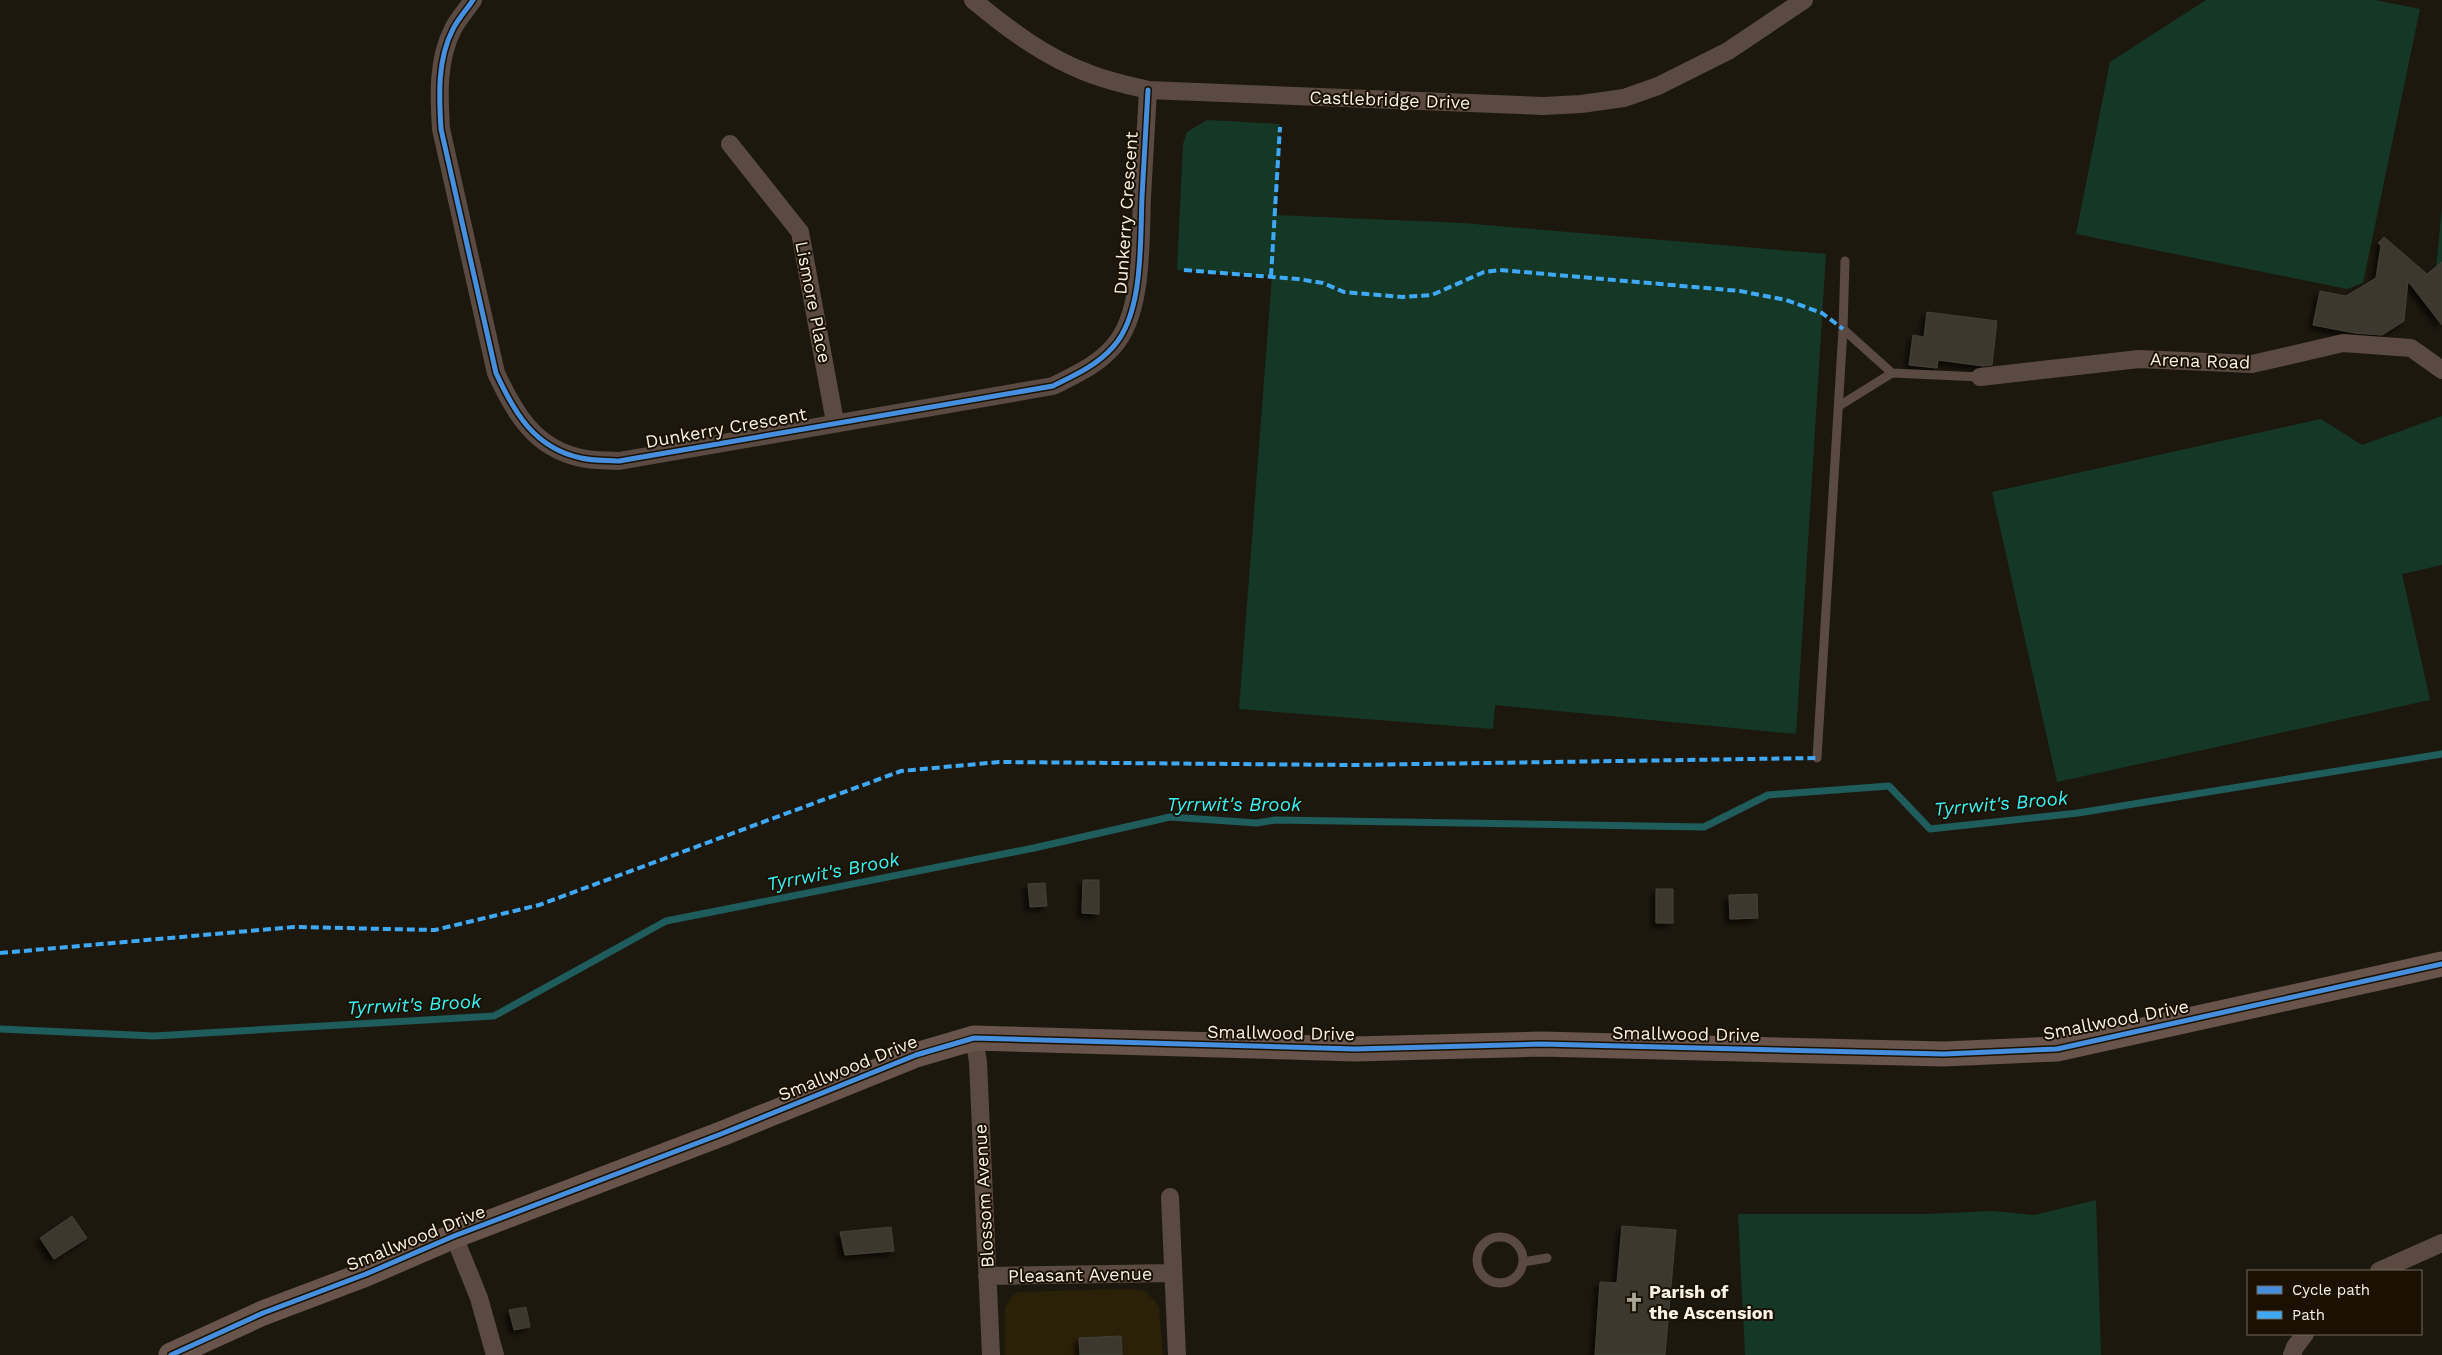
<svg xmlns="http://www.w3.org/2000/svg" width="2442" height="1355" font-family="'Work Sans',sans-serif">
<defs>
<filter id="shadow"><feDropShadow dx="-4.5" dy="4.5" stdDeviation="2.5" flood-color="#0009"/></filter>
</defs>
<rect width="100%" height="100%" fill="#1d180e"/>
<!-- built -->
<path fill="#2b2108" d="M1130 1289 1144 1291 1155 1301 1159 1308 1163 1355H1005V1308L1012 1296 1019 1292Z"/>
<!-- green -->
<path fill="#153725" d="M2206 0H2375L2420 9 2363 283 2347 289 2076 234 2110 62Z
M1207 120 1280 124 1276 215 1463 223 1826 254 1796 734 1495 705 1493 729 1239 709 1272 276 1177 270 1183 144 1187 132Z
M2442 206V291L2434 290Z
M2442 416V565L2402 574 2430 700 2057 782 1992 492 2321 419 2362 445Z
M2096 1200 2101 1355H1745L1738 1214H1927L1993 1211 2034 1215Z"/>
<g fill="none" stroke-linecap="round" stroke-linejoin="round">
<!-- stream -->
<path stroke="#1f5c5c" stroke-width="7" d="M0 1029 154 1036 494 1016 666 921 1034 848 1170 817 1257 823 1275 820 1704 827 1768 795 1889 786 1930 829 2078 813 2442 754"/>
</g>
<!-- building -->
<path fill="#3d392f" stroke="#444037" filter="url(#shadow)" d="M2384 237 2427 274 2442 262V325L2408 281 2404 321 2382 335 2355 333 2313 325 2320 291 2346 296 2376 278 2381 246 2378 243Z
M1927 312 1997 321 1992 365 1983 366 1938 360 1937 368 1909 365 1913 335 1924 337Z
M1083 880H1099V914L1082 913Z
M1045 883 1047 906 1030 907 1028 884Z
M1656 889H1673V923H1656Z
M1757 894 1758 918 1730 919 1729 895Z
M72 1216 87 1238 54 1259 40 1238Z
M1622 1226 1676 1230 1665 1355H1595L1600 1282 1617 1283Z
M891 1227 894 1251 845 1255 840 1232Z
M526 1307 530 1327 514 1330 509 1310Z
M1121 1336 1122 1355H1080L1079 1338Z"/>
<g fill="none" stroke-linecap="round" stroke-linejoin="round">
<!-- lane -->
<path stroke="#5a4a42" stroke-width="9" d="M1843 329 1892 373 1980 377
M1839 406 1892 373
M1817 758 1843 329 1845 261
M1477 1260a23 23 0 1 1 46 0a23 23 0 1 1-46 0Z
M1523 1262 1547 1258"/>
<!-- street -->
<path stroke="#5a4a42" stroke-width="18" d="M473 0C467 9 458 19 453 29 437 60 439 96 441 129L496 373C514 412 534 448 581 458 593 461 607 460 619 461L1053 386C1075 375 1096 366 1113 347 1144 313 1140 240 1142 197 1144 161 1146 126 1148 90
M973 0C1008 29 1045 57 1088 73 1107 81 1128 85 1148 90L1543 106 1581 104 1624 98 1658 86 1728 51 1804 0
M730 144 800 232 835 422
M1980 377 2139 359 2252 364 2343 343 2411 348 2442 370
M974 1038 978 1062 991 1355
M1170 1197 1177 1355
M454 1236 479 1298 495 1355
M2379 1271 2442 1243
M987 1276 1173 1273
M2292 1355 2295 1347 2305 1334"/>
<!-- secondary -->
<path stroke="#68544a" stroke-width="25" d="M171 1355 263 1313 366 1274 454 1236 721 1134 916 1055 974 1038 1355 1049 1541 1044 1944 1054 2057 1049 2442 964"/>
<!-- quiet -->
<path stroke="#3fa9f5" stroke-width="4" stroke-dasharray="8 4" stroke-linecap="butt" d="M1184 270 1298 279 1323 283 1344 292 1402 297 1432 295 1484 272 1500 270 1740 291 1786 300 1822 313 1843 329
M1271 276 1280 127
M0 953 294 927 435 930 539 905 901 771 999 762 1353 765 1817 758"/>
<defs>
<path id="cycleway" d="M473 0C467 9 458 19 453 29 437 60 439 96 441 129L496 373C514 412 534 448 581 458 593 461 607 460 619 461L1053 386C1075 375 1096 366 1113 347 1144 313 1140 240 1142 197 1144 161 1146 126 1148 90
M171 1355 263 1313 366 1274 454 1236 721 1134 916 1055 974 1038 1355 1049 1541 1044 1944 1054 2057 1049 2442 964"/>
</defs>
<!-- cycleway casing -->
<use href="#cycleway" stroke="#1a1102" stroke-width="8"/>
<!-- cycleway -->
<use href="#cycleway" stroke="#468fdf" stroke-width="5"/>
</g>
<!-- icons -->
<defs>
<symbol id="church-bare" viewBox="-9 -9 18 18"><path d="M-1.2-6h2.4v3.5h3.3v2.4h-3.3V6h-2.4V-.1h-3.3v-2.4h3.3Z" fill="#aba69a" stroke="#1a1102" stroke-width="2.5" paint-order="stroke"/></symbol>
</defs>
<g fill-rule="evenodd">
<use href="#church-bare" x="1620" y="1288" width="28" height="28"/>
</g>
<g text-anchor="middle" stroke-width="4" stroke-linejoin="round" paint-order="stroke">
<!-- street labels -->
<g font-size="18" fill="#f8f2e6" stroke="#1a1102">
<text transform="translate(1390 100) rotate(2)" y="6">Castlebridge Drive</text>
<text transform="translate(1126 213) rotate(-86)" y="6">Dunkerry Crescent</text>
<text transform="translate(813 302) rotate(79)" y="6">Lismore Place</text>
<text transform="translate(2200 361) rotate(2)" y="6">Arena Road</text>
<text transform="translate(726 428) rotate(-10)" y="6">Dunkerry Crescent</text>
<text transform="translate(2116 1020) rotate(-11)" y="6">Smallwood Drive</text>
<text transform="translate(1281 1033) rotate(1)" y="6">Smallwood Drive</text>
<text transform="translate(1686 1034) rotate(1)" y="6">Smallwood Drive</text>
<text transform="translate(848 1068) rotate(-22)" y="6">Smallwood Drive</text>
<text transform="translate(984 1196) rotate(-93)" y="6">Blossom Avenue</text>
<text transform="translate(416 1238) rotate(-22)" y="6">Smallwood Drive</text>
<text transform="translate(1080 1275) rotate(-1)" y="6">Pleasant Avenue</text>
</g>
<!-- poi labels -->
<g font-size="18" font-weight="bold" fill="#f8f2e6" stroke="#1a1102" text-anchor="start">
<text x="1649" y="1298">Parish of<tspan x="1649" dy="21">the Ascension</tspan></text>
</g>
<!-- water labels -->
<g font-size="19" font-style="italic" fill="#38f3f7" stroke="#1a1102">
<text transform="translate(2001 803) rotate(-5)" y="7">Tyrrwit's Brook</text>
<text x="1234" y="811">Tyrrwit's Brook</text>
<text transform="translate(833 871) rotate(-11)" y="7">Tyrrwit's Brook</text>
<text transform="translate(414 1004) rotate(-3)" y="7">Tyrrwit's Brook</text>
</g>
</g>
<!-- legend -->
<rect x="2247" y="1270" width="175" height="65" fill="#1a1102" stroke="#736b5d"/>
<rect x="2257" y="1286" width="25" height="8" fill="#468fdf" stroke="#736b5d"/>
<text x="2292" y="1295" font-size="15" fill="#f8f2e6">Cycle path</text>
<rect x="2257" y="1311" width="25" height="8" fill="#3fa9f5" stroke="#736b5d"/>
<text x="2292" y="1320" font-size="15" fill="#f8f2e6">Path</text>
</svg>
